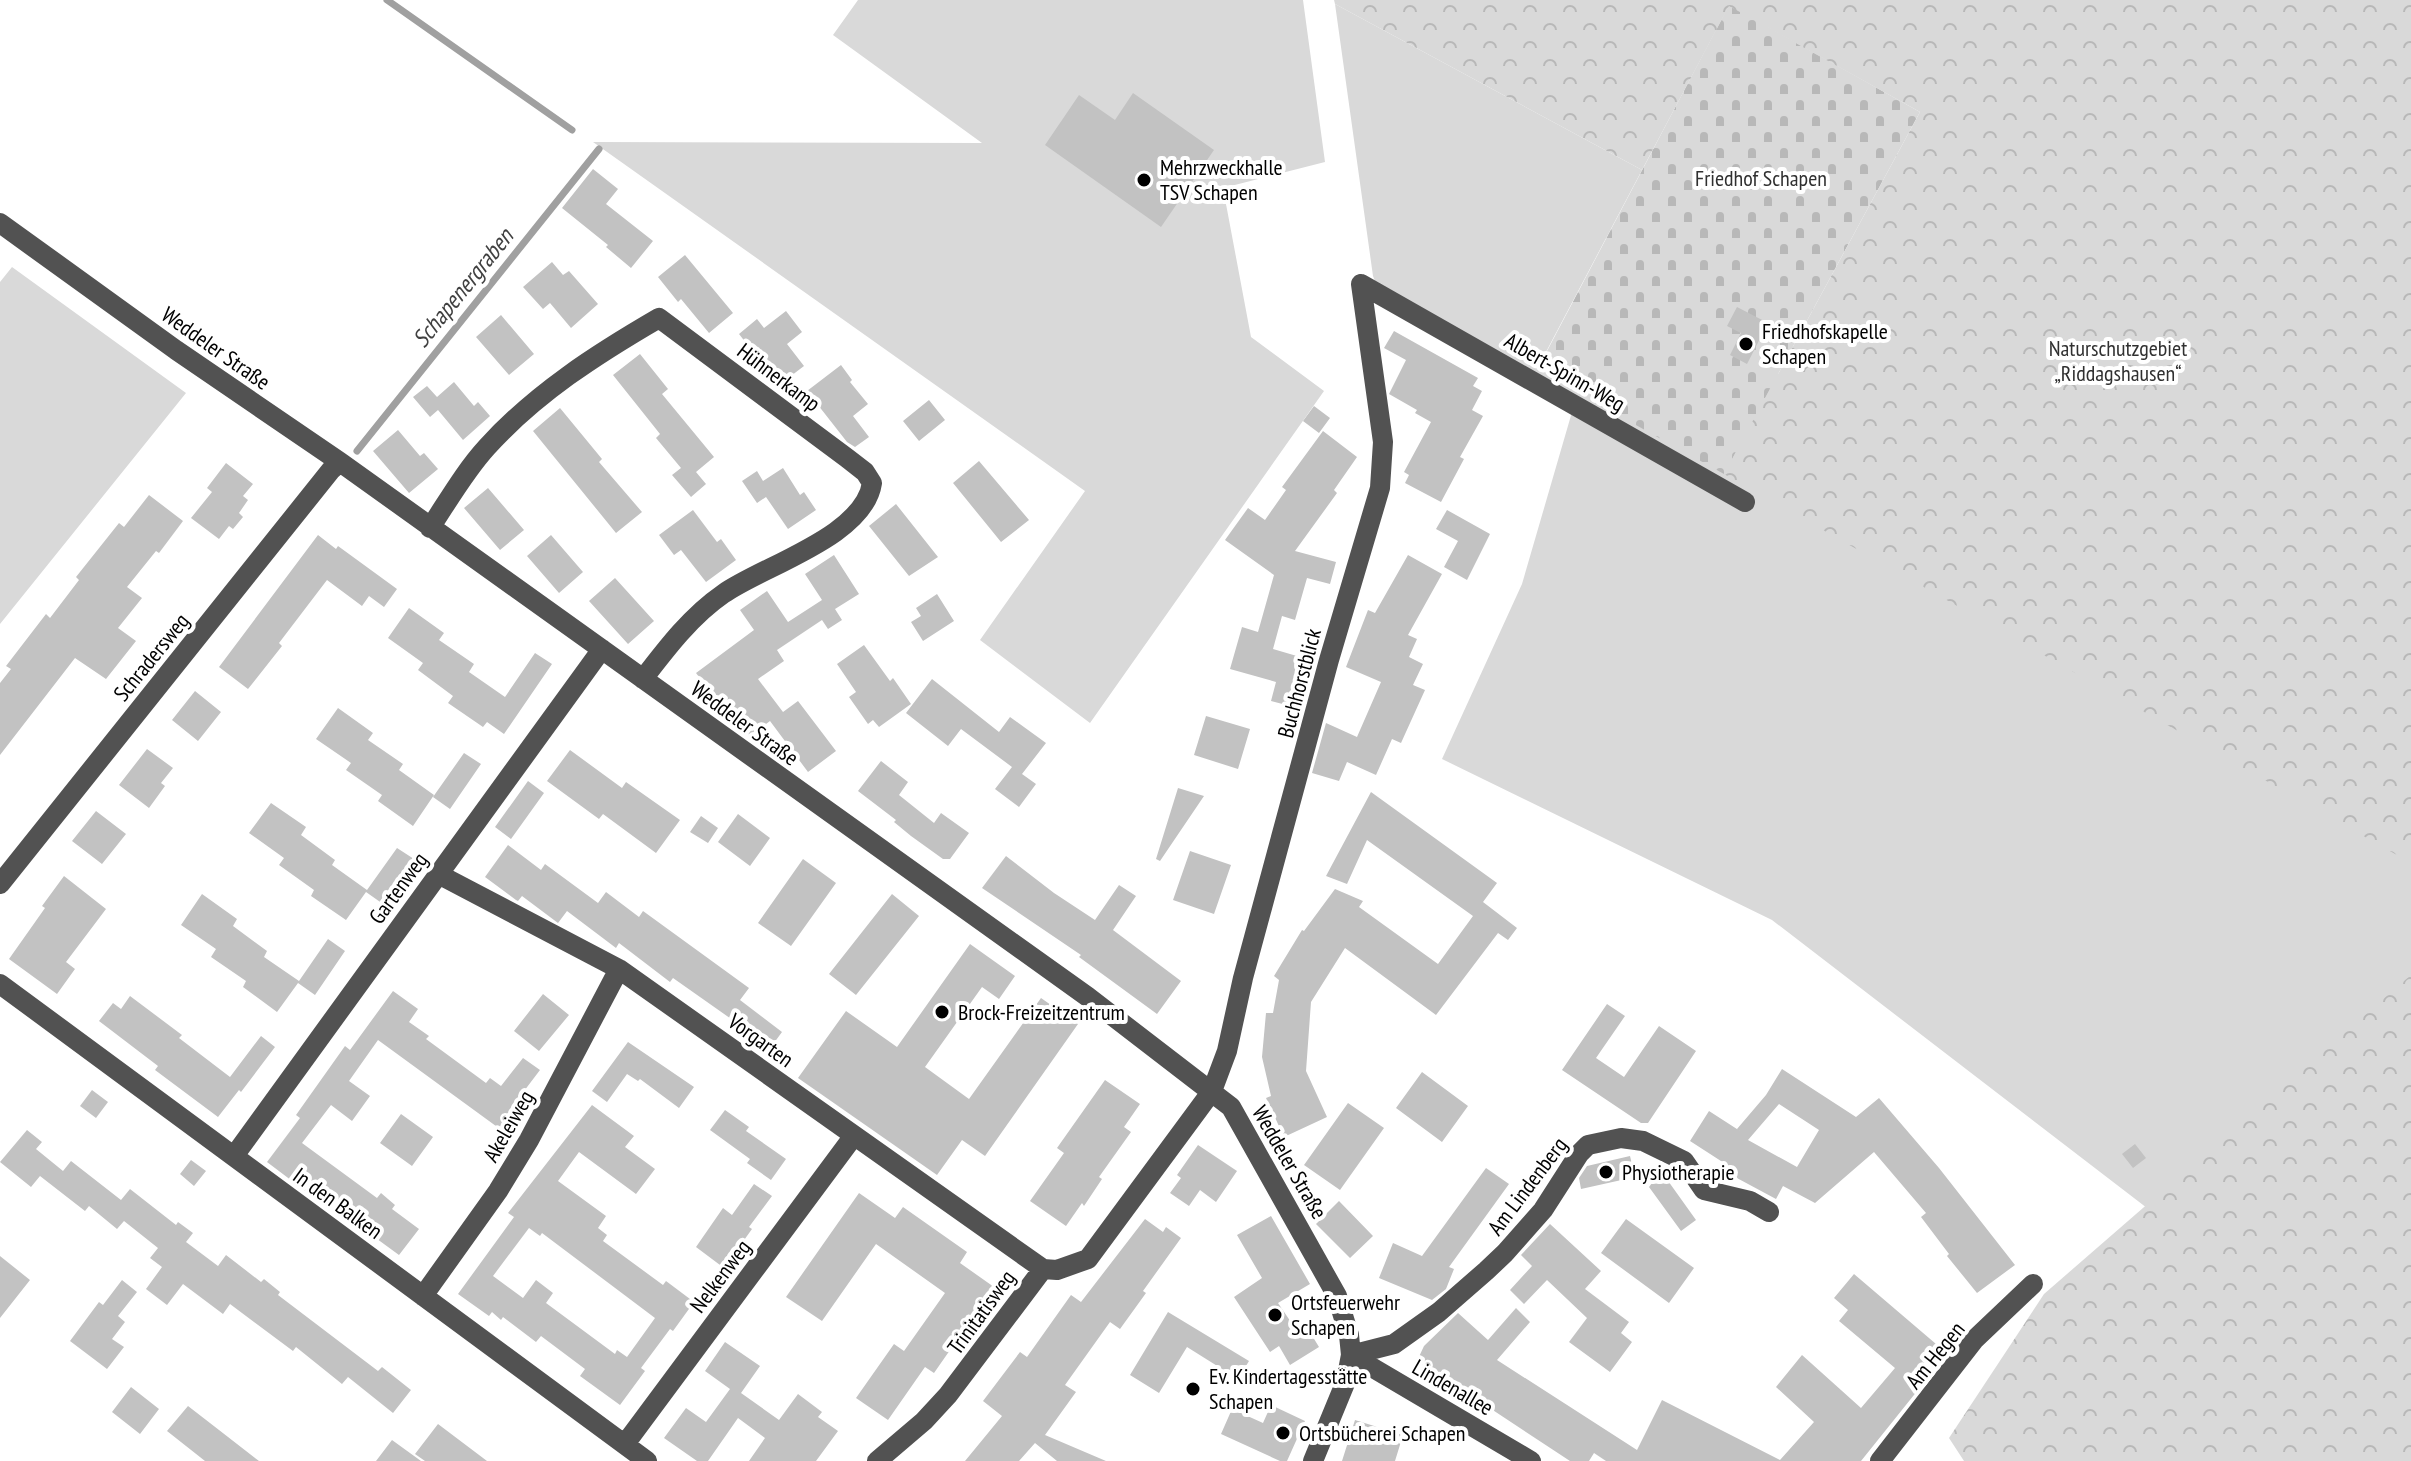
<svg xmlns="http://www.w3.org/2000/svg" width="2411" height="1461" font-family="'PT Sans Narrow',sans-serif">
<defs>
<pattern id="cemetery-stones" width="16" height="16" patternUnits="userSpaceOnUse" patternTransform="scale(2)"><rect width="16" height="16" fill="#d9d9d9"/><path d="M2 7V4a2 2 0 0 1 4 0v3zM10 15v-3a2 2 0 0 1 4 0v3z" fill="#b8b8b8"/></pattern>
<pattern id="park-crowns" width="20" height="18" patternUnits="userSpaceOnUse" patternTransform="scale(2)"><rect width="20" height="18" fill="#d9d9d9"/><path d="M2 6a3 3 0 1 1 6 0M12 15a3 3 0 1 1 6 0" fill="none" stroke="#b8b8b8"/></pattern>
</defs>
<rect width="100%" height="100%" fill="#fff"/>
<!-- grass -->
<path fill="#d9d9d9" d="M858 0H1303L1325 162 1223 188 1251 337 1324 391 1090 723 980 640 1085 491 593 142 982 143 833 35Z
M1335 4 1642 170 1537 369 2411 386V1277L2147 1208 1772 920 1442 759 1522 584 1572 412 1384 306 1373 276Z
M12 267 186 393 0 624V282Z"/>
<!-- cemetery -->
<path fill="url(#cemetery-stones)" d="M1729 5 1920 112 1724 474 1537 370Z"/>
<!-- park -->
<path fill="url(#park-crowns)" d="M1334 0H2411V863L1724 474 1920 112 1729 6 1642 170 1335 4Z
M2411 975V1461H1964L1949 1438 2044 1294Z"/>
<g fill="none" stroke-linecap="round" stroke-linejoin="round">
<!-- stream -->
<path stroke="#a0a0a0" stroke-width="7" d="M387 0 572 130
M357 451 599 149"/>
</g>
<!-- building -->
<path fill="#c2c2c2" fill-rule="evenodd" d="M1133 93 1214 150 1161 227 1045 145 1079 95 1115 120Z
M593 169 618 189 606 204 653 241 631 268 606 247 608 245 562 208Z
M685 255 733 313 709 333 681 299 678 302 658 277Z
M552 262 563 275 569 271 598 304 571 328 550 303 543 309 523 287Z
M1737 307 1768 323 1747 364 1730 355 1741 333 1727 326Z
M786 311 802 332 787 344 804 366 779 385 739 334 757 319 764 328Z
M501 315 534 354 509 375 476 337Z
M1394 331 1478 378 1473 386 1482 391 1472 410 1483 416 1460 457 1464 459 1441 502 1405 483 1409 475 1404 472 1431 422 1415 413 1417 410 1389 394 1406 360 1384 348Z
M640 354 668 389 662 394 714 457 696 472 706 484 691 497 672 475 681 468 656 438 660 434 613 375Z
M841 365 852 380 850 382 868 404 853 416 869 437 855 447 847 442 807 391Z
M454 382 474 406 478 402 490 416 463 440 438 410 430 417 413 397 427 386 437 397Z
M929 400 945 420 919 441 903 421Z
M1314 406 1330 418 1319 433 1303 421Z
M560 408 602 459 599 462 642 512 616 533 533 431Z
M398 430 420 456 424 453 438 469 409 493 373 451Z
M1323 431 1357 457 1334 490 1337 493 1295 551 1336 562 1330 584 1307 578 1295 620 1282 616 1273 649 1307 659 1294 707 1271 701 1276 682 1230 669 1242 627 1258 632 1274 575 1225 540 1248 508 1265 520 1286 490 1282 487Z
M979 461 1029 520 1001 542 953 483Z
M226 463 253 484 243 496 248 500 239 513 243 517 233 529 229 526 219 539 191 518 212 492 207 488Z
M783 468 800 495 804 492 816 510 788 529 766 497 757 503 742 481 757 471 763 481Z
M488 488 524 530 500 550 464 508Z
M149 495 183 521 159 553 156 551 127 587 142 598 118 628 136 641 106 679 75 658 0 755V683L11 669 6 666 46 614 50 618 79 580 76 577 119 523 124 527Z
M896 504 938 557 909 576 869 526Z
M693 510 717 542 721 539 736 560 706 582 681 550 674 555 659 535Z
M1447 510 1490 534 1467 580 1444 567 1458 541 1436 529Z
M318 535 336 549 338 546 397 589 384 607 369 596 362 606 327 580 279 643 282 646 248 689 219 667Z
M551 535 583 572 559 593 527 556Z
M834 555 859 594 835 609 842 620 828 629 822 620 777 650 784 661 758 679 783 712 798 701 836 751 808 772 770 721 750 736 740 723 737 725 729 713 727 714 696 673 754 630 740 610 767 591 788 622 822 600 805 574Z
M1408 555 1442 574 1408 635 1417 639 1409 657 1423 664 1413 685 1425 690 1401 743 1392 739 1376 775 1347 762 1339 781 1312 773 1326 723 1357 737 1381 682 1346 667 1368 610 1375 613Z
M615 578 654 621 628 644 589 601Z
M937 594 954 621 923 641 911 622 921 616 916 608Z
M409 608 444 633 439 640 474 664 469 672 505 697 535 653 552 664 504 734 487 722 483 727 448 703 453 696 418 670 423 663 388 638Z
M864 645 890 681 893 678 911 704 879 727 873 720 868 724 849 697 856 692 837 664Z
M932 679 999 732 1010 717 1046 743 1022 774 1036 784 1019 807 995 789 1012 767 961 729 948 746 906 713Z
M195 691 221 712 198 741 172 720Z
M338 708 373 733 368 740 403 764 399 770 434 795 413 826 378 801 382 795 346 770 351 763 316 739Z
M1206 716 1250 729 1238 769 1194 755Z
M147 749 173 768 161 783 165 786 149 808 119 785Z
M570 750 622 788 626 782 680 820 656 853 603 814 599 819 547 781Z
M464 753 481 764 450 809 433 797Z
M881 761 908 782 899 795 934 823 941 813 969 833 950 859H943L911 836 894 822 896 820 858 791Z
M528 781 544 793 511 839 495 827Z
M1178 788 1204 796 1160 861 1156 859Z
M1371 792 1497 883 1483 902 1517 928 1508 940 1498 933 1436 1015 1345 948 1311 1002 1306 1071 1327 1117 1284 1137 1266 1098 1271 1096 1262 1057 1266 1013H1273L1279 980 1274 976 1302 930 1304 931 1335 889 1363 901 1359 907 1438 964 1473 916 1367 840 1347 884 1326 876Z
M271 803 306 827 301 835 335 860 332 865 367 890 397 848 414 859 383 904 366 892 346 920 311 896 314 890 279 865 284 858 249 833Z
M96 811 126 834 102 864 72 841Z
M738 814 770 838 750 866 718 842Z
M701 816 718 828 708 843 690 832Z
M508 845 541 870 545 864 598 903 606 892 639 917 643 911 749 988 740 1000 782 1032 771 1047 673 978 670 982 619 943 616 948 567 911 558 923 522 896 518 901 516 900 485 877Z
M1190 851 1231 865 1214 914 1173 900Z
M1006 856 1054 893 1095 920 1119 885 1136 896 1113 930 1181 981 1157 1014 1079 957 1081 955 982 888Z
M803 859 836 883 791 946 758 923Z
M64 876 106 909 66 962 75 969 57 994 9 959 45 908 42 906Z
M202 894 237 919 233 926 267 951 264 957 299 981 328 939 345 951 315 995 298 983 277 1012 243 987 246 981 211 957 216 949 181 925Z
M892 894 919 916 856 995 829 974Z
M970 944 1015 976 999 999 982 987 925 1067 969 1099 1041 998 1078 1024 985 1156 962 1140 937 1175 798 1078 846 1011 897 1047Z
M393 991 418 1009 409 1022 429 1036 426 1039 486 1083 490 1078 501 1086 523 1058 540 1070 518 1099 521 1101 500 1129 378 1040 349 1081 370 1096 352 1121 331 1105 302 1143 377 1198 381 1193 395 1205 392 1209 419 1229 399 1255 310 1190 308 1193 267 1162 300 1118 296 1115 345 1046 350 1050Z
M543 994 569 1015 539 1051 514 1031Z
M130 996 182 1035 179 1038 230 1077 261 1036 275 1047 241 1092 239 1090 218 1117 155 1070 158 1066 99 1021 113 1003 121 1009Z
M1607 1004 1625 1016 1596 1058 1624 1077 1659 1026 1696 1051 1648 1123H1641L1562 1070Z
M628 1042 694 1087 679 1108 640 1079 638 1081 627 1074 607 1102 592 1091Z
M1782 1069 1856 1117 1879 1098 1939 1168 2015 1265 1977 1293 1947 1256 1949 1254 1921 1217 1926 1213 1874 1152 1815 1203 1783 1186 1776 1199 1735 1177 1738 1172 1690 1141 1709 1111 1740 1131 1737 1129 1766 1095ZM1779 1104 1819 1130 1797 1167 1748 1140Z
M1422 1072 1468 1106 1442 1142 1396 1108Z
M1105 1080 1140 1104 1124 1127 1131 1132 1099 1177 1102 1179 1084 1206 1082 1203 1066 1226 1030 1201 1064 1153 1057 1148Z
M92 1090 108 1102 96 1118 80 1106Z
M1348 1103 1384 1128 1340 1190 1304 1165Z
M592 1105 634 1136 625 1147 655 1169 636 1194 579 1152 558 1181 606 1216 598 1228 607 1235 603 1241 663 1285 666 1281 694 1302 673 1331 670 1329 641 1368 645 1371 620 1405 580 1376 585 1369 541 1336 536 1342 503 1317 501 1320 492 1312 489 1316 458 1294 514 1217 508 1213ZM529 1228 540 1236 542 1233 655 1318 627 1357 617 1350 615 1354 546 1303 553 1293 536 1280 523 1298 493 1276Z
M725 1110 749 1127 746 1131 786 1159 771 1180 747 1163 750 1159 710 1130Z
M401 1114 433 1137 412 1166 380 1143Z
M27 1130 42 1142 36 1149 63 1171 71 1161 121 1200 130 1189 176 1225 178 1222 193 1233 186 1242 218 1266 226 1255 261 1282 264 1279 280 1292 278 1295 378 1371 382 1367 411 1390 393 1413 348 1377 342 1384 296 1347 293 1351 230 1304 223 1314 183 1284 167 1305 146 1289 162 1267 150 1258 158 1248 124 1221 117 1229 89 1206 85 1211 40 1176 31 1187 0 1162Z
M2135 1144 2146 1158 2133 1168 2122 1154Z
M1198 1145 1237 1171 1216 1202 1200 1190 1189 1206 1170 1193 1181 1178 1177 1175Z
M1630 1156 1635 1177 1581 1189 1579 1178 1587 1166Z
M191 1160 206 1171 194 1186 180 1174Z
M1486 1168 1509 1184 1449 1267 1454 1269 1446 1289 1432 1300 1379 1278 1393 1243 1422 1256Z
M1661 1171 1696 1220 1681 1231 1649 1187Z
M754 1184 772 1196 749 1227 752 1229 724 1268 696 1247 723 1208 732 1215Z
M859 1193 895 1218 903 1207 967 1252 960 1263 994 1287 934 1373 925 1367 888 1420 856 1398 894 1344 904 1351 945 1293 876 1244 822 1321 786 1297Z
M1339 1201 1373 1236 1350 1258 1316 1224Z
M1271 1216 1310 1284 1278 1303 1299 1334 1308 1329 1319 1347 1290 1365 1279 1346 1270 1352 1234 1297 1262 1278 1237 1235Z
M1145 1219 1163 1232 1166 1227 1181 1238 1143 1291 1146 1293 1120 1329 1110 1322 1065 1385 1076 1392 1045 1435 1106 1461H1057L1035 1443 1019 1461H965L1002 1416 983 1401 1020 1352 1027 1357 1071 1295 1081 1302Z
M1626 1219 1694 1268 1669 1303 1601 1253Z
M1550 1224 1601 1271 1585 1289 1629 1322 1621 1333 1632 1342 1610 1372 1569 1342 1587 1318 1547 1280 1524 1304 1510 1290 1532 1266 1521 1255Z
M0 1256 30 1280 0 1318Z
M1854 1274 1936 1344 1922 1361 1934 1370 1861 1461H1606L1594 1453 1589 1461H1570L1467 1393 1464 1396 1445 1378 1441 1383 1417 1361 1424 1346 1458 1313 1488 1340 1516 1308 1530 1322 1497 1360 1637 1450 1662 1400 1780 1460 1814 1422 1776 1387 1802 1355 1861 1408 1895 1368 1839 1321 1848 1310 1834 1298Z
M122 1280 137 1292 118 1316 125 1322 112 1339 124 1347 107 1369 70 1341 99 1302 103 1305Z
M1168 1312 1249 1361 1238 1379 1187 1347 1159 1393 1130 1375Z
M725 1342 760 1366 741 1393 779 1420 798 1394 822 1412 818 1417 838 1431 816 1461H749L765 1438 738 1418 708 1461H697L664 1438 686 1408 706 1422 730 1389 705 1371Z
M131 1387 159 1409 140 1434 112 1412Z
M1271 1405 1305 1421 1287 1461H1280L1221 1434 1232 1409 1263 1423Z
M188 1406 219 1430 259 1461H205L167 1431Z
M1355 1420 1403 1435 1395 1461H1342Z
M438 1424 487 1461H425L415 1454Z
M392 1440 421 1461H376Z"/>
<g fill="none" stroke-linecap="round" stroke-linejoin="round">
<!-- minor -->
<path stroke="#525252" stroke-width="20" d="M0 223 176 350 340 462 1088 997 1231 1107 1337 1296 1349 1335 1351 1355 1346 1381 1313 1461
M1361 284 1745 502
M430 528C448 501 465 471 487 447 536 393 597 354 659 318L847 458 865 472 872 483C864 537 762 566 723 594 691 616 666 649 643 679
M438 874 619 969 1043 1269
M0 884 331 470 340 462
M0 984 647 1461
M234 1156 602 649
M423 1296 498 1191 529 1140 619 969
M1351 1355 1394 1344 1439 1312 1486 1271 1505 1253 1543 1210 1579 1154 1588 1145 1621 1138 1643 1141 1684 1161 1704 1190 1750 1201 1769 1212
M1351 1355 1531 1461
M625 1444 853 1137
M877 1461 924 1421 948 1395 1043 1269 1057 1270 1088 1259 1212 1091 1227 1051 1243 978 1329 660 1380 488 1383 442 1361 284
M1880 1461 1974 1340 2033 1284"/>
</g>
<!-- markers -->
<g fill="#000" stroke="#fff" stroke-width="3">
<circle cx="1144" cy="180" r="8"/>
<circle cx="1746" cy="344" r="8"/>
<circle cx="942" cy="1012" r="8"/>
<circle cx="1606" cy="1172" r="8"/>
<circle cx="1275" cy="1315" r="8"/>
<circle cx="1193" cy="1389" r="8"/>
<circle cx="1283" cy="1433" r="8"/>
</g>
<g text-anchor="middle" stroke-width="8" stroke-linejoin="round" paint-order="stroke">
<!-- poi labels -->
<g font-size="22" fill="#000" stroke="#fff" text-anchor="start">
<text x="1160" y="175">Mehrzweckhalle<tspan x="1160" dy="25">TSV Schapen</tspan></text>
<text x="1762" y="339">Friedhofskapelle<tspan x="1762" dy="25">Schapen</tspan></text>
<text x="958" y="1020">Brock-Freizeitzentrum</text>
<text x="1622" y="1180">Physiotherapie</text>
<text x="1291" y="1310">Ortsfeuerwehr<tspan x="1291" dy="25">Schapen</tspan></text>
<text x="1209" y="1384">Ev. Kindertagesstätte<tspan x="1209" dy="25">Schapen</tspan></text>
<text x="1299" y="1441">Ortsbücherei Schapen</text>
</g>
<!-- park labels -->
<g font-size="22" fill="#303030" stroke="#fff">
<text x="1761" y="186">Friedhof Schapen</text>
<text x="2118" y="356">Naturschutzgebiet<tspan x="2118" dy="25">„Riddagshausen“</tspan></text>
</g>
<!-- street labels -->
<g font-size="22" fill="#000" stroke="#fff">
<text transform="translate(216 348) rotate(35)" y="8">Weddeler Straße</text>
<text transform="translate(1565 372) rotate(30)" y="8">Albert-Spinn-Weg</text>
<text transform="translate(779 377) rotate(37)" y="8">Hühnerkamp</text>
<text transform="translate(151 657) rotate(-51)" y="8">Schradersweg</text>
<text transform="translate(1299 683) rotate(-75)" y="8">Buchhorstblick</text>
<text transform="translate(745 723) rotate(36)" y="8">Weddeler Straße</text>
<text transform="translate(398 888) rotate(-54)" y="8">Gartenweg</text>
<text transform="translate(761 1040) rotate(36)" y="8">Vorgarten</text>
<text transform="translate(508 1126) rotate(-60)" y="8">Akeleiweg</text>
<text transform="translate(1290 1162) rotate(60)" y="8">Weddeler Straße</text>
<text transform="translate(1527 1186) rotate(-53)" y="8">Am Lindenberg</text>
<text transform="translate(338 1203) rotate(36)" y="8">In den Balken</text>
<text transform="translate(720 1276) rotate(-53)" y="8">Nelkenweg</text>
<text transform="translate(981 1312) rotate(-54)" y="8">Trinitatisweg</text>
<text transform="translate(1935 1355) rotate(-51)" y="8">Am Hegen</text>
<text transform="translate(1453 1387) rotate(30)" y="8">Lindenallee</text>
</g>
<!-- water labels -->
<g font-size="24" font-style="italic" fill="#414141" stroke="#fff">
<text transform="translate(463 288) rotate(-51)" y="8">Schapenergraben</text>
</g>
</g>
</svg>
